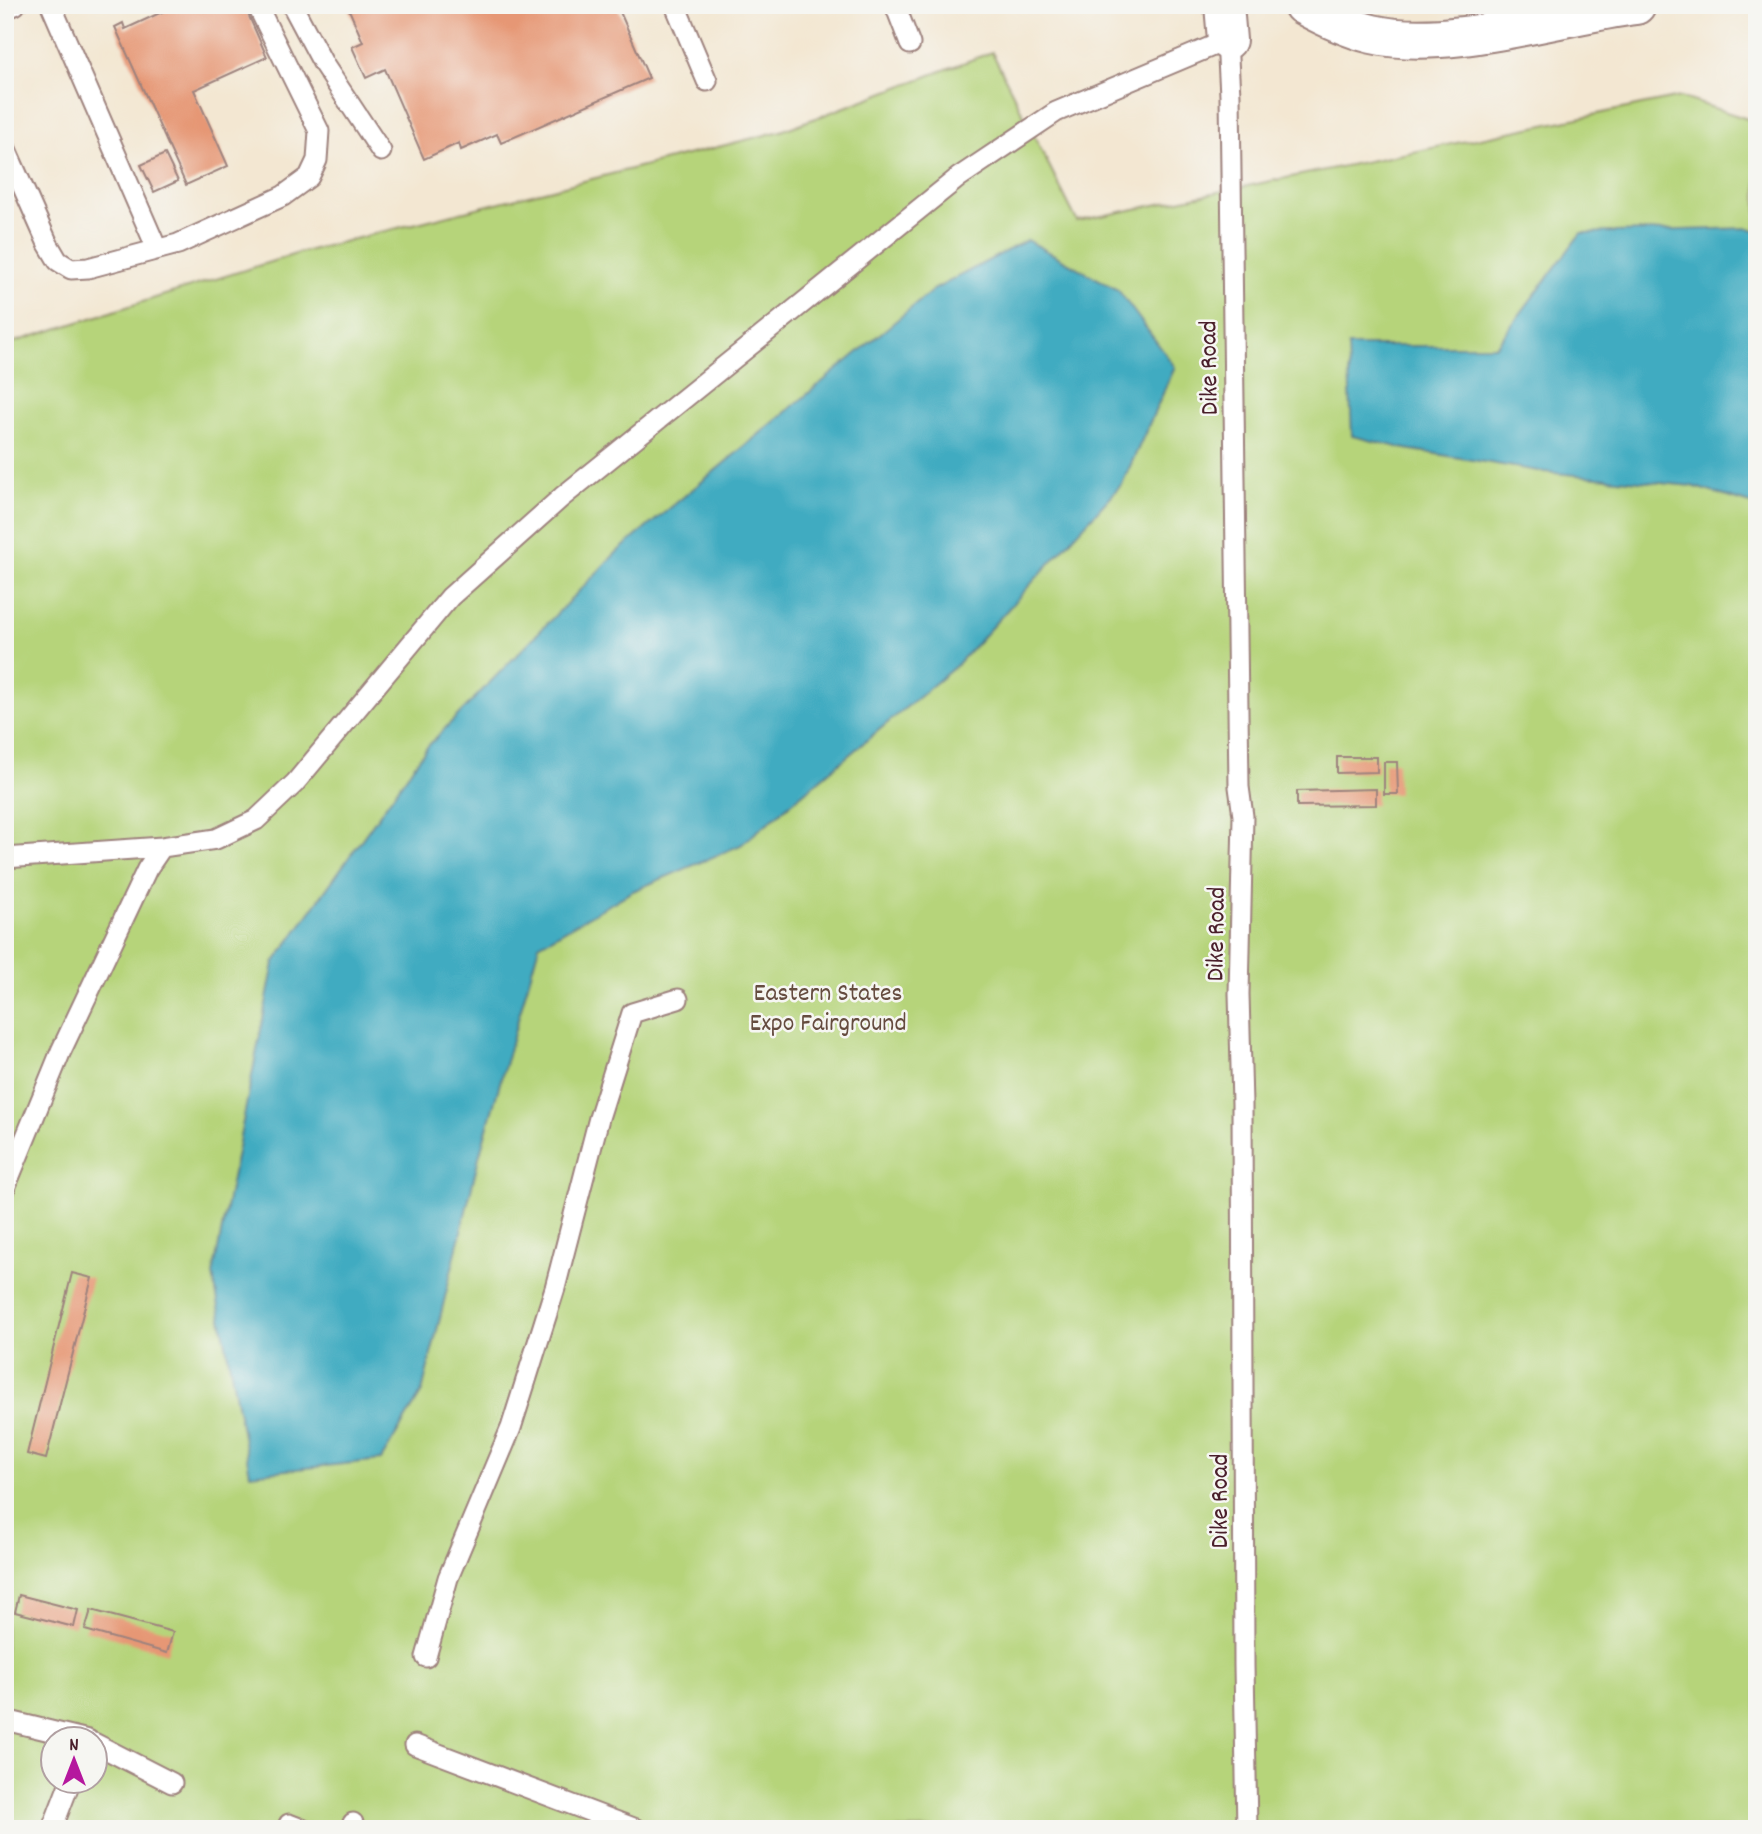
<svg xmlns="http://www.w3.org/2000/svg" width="1762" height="1834" font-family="Dekko,sans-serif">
<rect width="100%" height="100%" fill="#f6f6f2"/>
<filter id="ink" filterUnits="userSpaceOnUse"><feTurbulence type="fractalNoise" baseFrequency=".0143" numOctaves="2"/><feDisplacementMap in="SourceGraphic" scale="14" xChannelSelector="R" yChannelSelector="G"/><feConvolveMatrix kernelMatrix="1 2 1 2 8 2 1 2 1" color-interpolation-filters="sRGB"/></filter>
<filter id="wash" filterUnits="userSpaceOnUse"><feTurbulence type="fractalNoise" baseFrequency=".00686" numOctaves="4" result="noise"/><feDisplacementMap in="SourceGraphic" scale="28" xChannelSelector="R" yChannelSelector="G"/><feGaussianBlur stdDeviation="1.57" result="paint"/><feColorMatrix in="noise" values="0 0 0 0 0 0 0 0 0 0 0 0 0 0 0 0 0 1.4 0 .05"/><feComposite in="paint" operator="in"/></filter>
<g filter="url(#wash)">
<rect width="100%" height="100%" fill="#f3e7d2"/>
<!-- green -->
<path fill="#b6d47a" stroke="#807a52" stroke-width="2" fill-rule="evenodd" d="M992 52 1077 221 1680 97 1757 122V1829H5V345L299 253 781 131ZM52 1740H94V1782H52Z"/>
<!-- water -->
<path fill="#41abc1" stroke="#466576" stroke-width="2" d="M1749 228 1757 231V506L1692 486 1544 472 1406 449 1352 436 1348 346H1496L1581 233Z
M1027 240 1118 290 1175 367 1122 484 957 665 741 845 633 891 539 945 479 1157 422 1392 381 1460 250 1474 213 1275 274 963 428 746 617 552 933 290Z"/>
<g id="blocks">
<!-- building -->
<path fill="#e69775" d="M177 5H244L267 57 194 90 228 166 186 185 115 27 123 23 125 29Z
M347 5H617L649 78 501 143 497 134 461 150 459 143 424 159 385 69 366 78 352 47 363 42Z
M165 154 178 181 154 192 141 165Z
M1337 757H1377V772L1337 773Z
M1384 762H1397L1398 794H1384Z
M1376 789V805L1297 806V791Z
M72 1273 92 1278 46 1459 27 1454Z
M19 1595 78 1610 74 1627 15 1612Z
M91 1610 173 1632 167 1653 85 1630Z"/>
</g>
</g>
<g filter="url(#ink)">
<use href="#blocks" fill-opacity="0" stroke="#9e837e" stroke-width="2"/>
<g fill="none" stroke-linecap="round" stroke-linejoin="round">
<defs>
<path id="service" d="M51 5 157 249
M292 5 324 65 381 151
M675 5 707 81
M895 5 910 44
M5 9 15 5
M5 147 48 244 58 261 71 269 88 268 178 244 283 196 309 177 317 160 319 131 257 5
M5 858 162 847 216 839 256 820 295 783 450 597 562 497 959 177 1056 112 1227 40 1230 95 1239 787 1243 816 1239 994 1242 1104 1244 1666 1247 1829
M5 1188 61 1051 147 869 162 847
M426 1657 448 1578 511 1428 555 1288 599 1118 632 1013 678 999
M5 1720 88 1740
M94 1743 172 1783
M415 1745 636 1829
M289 1824 302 1829
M52 1829 70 1782
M350 1829 353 1823"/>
<path id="minor" d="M1224 5 1227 40
M1303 5C1325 17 1348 28 1372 34 1448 52 1558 15 1636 5"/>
</defs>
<!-- service casing -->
<use href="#service" stroke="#9e837e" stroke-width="23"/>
<!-- minor casing -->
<use href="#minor" stroke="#9e837e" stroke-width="42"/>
<!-- service -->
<use href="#service" stroke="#fff" stroke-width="19"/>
<!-- minor -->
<use href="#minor" stroke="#fff" stroke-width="38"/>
</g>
</g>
<g text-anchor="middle" stroke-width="5" stroke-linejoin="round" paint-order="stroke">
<!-- street labels -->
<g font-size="26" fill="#4a1f2b" stroke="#f6f6f2">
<text transform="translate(1207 368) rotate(-91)" y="9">Dike Road</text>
<text transform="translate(1214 934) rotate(-89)" y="9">Dike Road</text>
<text transform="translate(1218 1501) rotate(-90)" y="9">Dike Road</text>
</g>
<!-- park labels -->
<g font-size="26" fill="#654c3f" stroke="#f6f6f2">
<text x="828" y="1000">Eastern States<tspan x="828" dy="30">Expo Fairground</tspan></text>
</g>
</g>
<!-- margin -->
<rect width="1762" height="1834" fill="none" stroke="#f6f6f2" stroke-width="28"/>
<!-- north arrow -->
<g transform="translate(74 1760)"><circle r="33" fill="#f6f6f2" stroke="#b1a0a2" stroke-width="2"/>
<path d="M0-5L12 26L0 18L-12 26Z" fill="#b5179e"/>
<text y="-10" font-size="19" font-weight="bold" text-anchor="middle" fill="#4a1f2b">N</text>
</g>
</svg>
